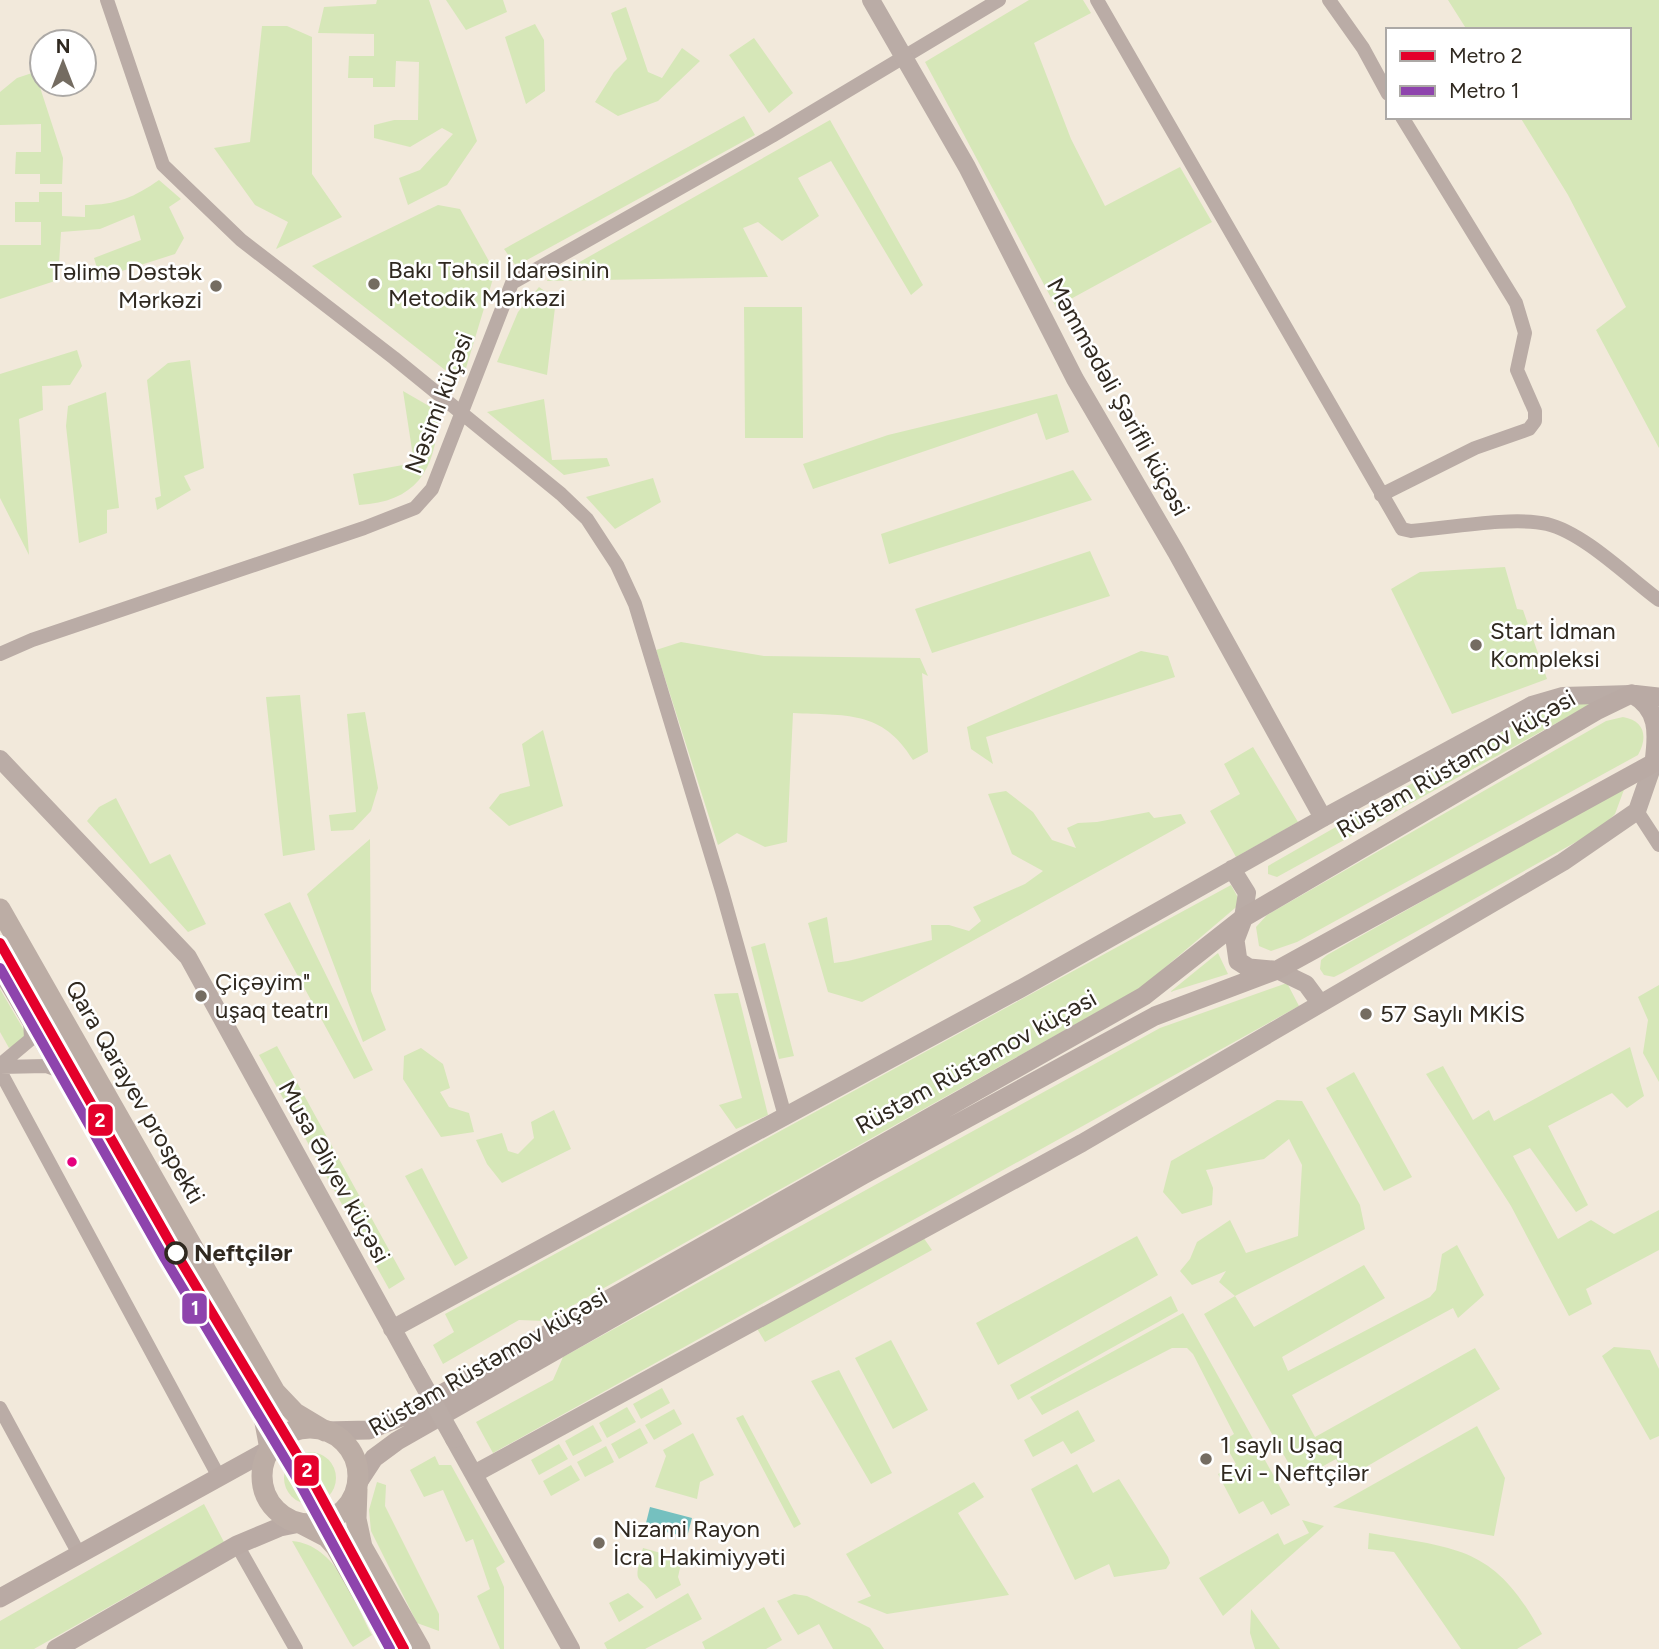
<svg xmlns="http://www.w3.org/2000/svg" width="1659" height="1649" font-family="Figtree,sans-serif">
<rect width="100%" height="100%" fill="#f2e9db"/>
<!-- green -->
<path fill="#d6e7b8" d="M377 0H429L477 141 447 185 408 205 399 178 420 170 453 134 442 128 410 147 374 138V125L394 120H418L419 62 396 61 395 87H373V78H348L349 56H374V34L318 33 324 7 376 4Z
M446 0H503L507 12 466 30Z
M1029 0H1083L1091 13 1034 43 1071 139 1105 206 1180 167 1212 222 1056 307 925 62Z
M1448 0H1659V448L1596 330 1626 307 1568 195 1520 117H1629V30H1467Z
M626 7 648 72 662 78 682 48 700 61 658 101 618 116 595 102 614 72 627 59 611 13Z
M535 24 544 40 545 91 526 104 505 37Z
M262 26H287L312 37V174L342 217 276 249 288 222 255 205 214 148 250 142Z
M754 38 793 93 769 113 729 55Z
M35 72 63 158 62 184H40V174H15L16 152H41V124L0 125V92L17 78Z
M744 116 755 135 516 266 504 249Z
M830 120 923 285 911 295 831 161 798 178 819 216 782 241 758 222 743 228 768 277 546 281Z
M159 180 181 199 169 207 184 238 175 254 100 278 94 258 141 240 134 215 100 229 61 232 58 280 0 299V245H41V222H15V202H39V192H62V216L85 217V205C116 205 135 197 159 180Z
M438 205 460 209 495 272 466 368 445 370 312 266Z
M539 287 556 299 547 375 497 362 518 312Z
M744 307H802L803 438H745Z
M77 350 82 366 70 385 42 386 43 410 19 419 29 555 0 498V374Z
M190 360 204 468 184 476 191 490 157 510 155 498 161 496 147 380 168 363Z
M403 391 429 406 438 417C436 471 415 502 359 505L353 474 414 463Z
M106 392 119 508 107 510V533L79 543 66 426 68 406Z
M1057 394 1069 432 1046 440 1037 413 813 489 803 464 888 435Z
M544 399 552 460 607 458 610 466 564 475 487 412Z
M1073 470 1092 500 889 564 881 534Z
M653 478 661 502 615 529 586 497Z
M1090 551 1110 596 932 653 915 609Z
M1505 567 1517 609 1523 610 1547 679 1452 714 1391 589 1420 572Z
M681 642 764 656 920 658 928 676 922 673 928 752 913 760C882 709 845 716 793 713L787 842 765 847 737 833 718 845 656 650Z
M1141 651 1168 656 1175 677 986 737 993 764 971 749 967 727Z
M300 695 315 850 283 856 266 697Z
M1552 703H1593L1277 877 1268 874V866Z
M365 712 378 788 371 811 353 830 331 831 329 815 356 812 347 714Z
M1623 717C1645 721 1648 737 1638 755L1297 942 1271 951 1259 946 1256 927 1267 915 1606 721Z
M543 730 563 806 509 826 489 808 500 794 530 786 522 744Z
M1253 747 1298 822 1236 857 1210 811 1240 794 1224 764Z
M1625 787 1615 814 1601 828 1342 973 1334 977 1324 975 1320 969 1321 960 1327 955Z
M1006 791 1033 812 1052 840 1076 848 1067 828 1078 823 1097 822 1149 812 1154 818 1181 814 1186 823 862 1002 828 992 808 923 827 917 834 963 848 961 932 940 931 925H949L969 931 981 921 973 907 1025 884 1043 871 1012 854 988 794Z
M116 798 150 864 170 854 206 924 188 932 87 821 99 807Z
M370 839 371 991 386 1030 363 1042 307 894Z
M1231 885 1241 903 1142 987 545 1321 519 1320 443 1364 433 1345 454 1332 445 1314Z
M290 902 373 1070 354 1079 264 914Z
M765 943 794 1056 779 1059 751 947Z
M1218 953 1228 974 1170 992Z
M1287 983 1299 1006 493 1453 476 1422 553 1380 563 1357 1160 1028Z
M1659 985V1082L1643 1053 1648 1020 1638 997Z
M0 989 28 1037 9 1048 0 1032Z
M738 993 768 1115 736 1129 719 1105 742 1098 714 994Z
M277 1046 405 1279 389 1289 259 1055Z
M1630 1047 1644 1096 1627 1108 1612 1093 1548 1126 1588 1205 1576 1212 1530 1148 1513 1156 1558 1239 1591 1220 1614 1234 1659 1210V1250L1586 1289 1592 1304 1569 1316 1511 1206 1426 1074 1443 1066 1473 1120 1489 1110 1494 1121Z
M421 1048 443 1064 450 1088 440 1092 449 1107 469 1113 474 1132 441 1137 403 1079 404 1056Z
M1354 1072 1412 1177 1384 1191 1326 1088Z
M1277 1100 1302 1101 1360 1205 1365 1229 1235 1296 1254 1327 1364 1265 1385 1298 1282 1357 1288 1371 1430 1297 1436 1290 1442 1254 1457 1245 1484 1295 1458 1318 1453 1308 1292 1395 1315 1437 1475 1348 1500 1389 1347 1478 1336 1459 1298 1480 1204 1314 1235 1296 1219 1282 1226 1271 1192 1285 1180 1271 1190 1259 1197 1242 1230 1220 1246 1253 1298 1236 1302 1165 1289 1139 1264 1159 1206 1170 1213 1188 1212 1205 1182 1214 1163 1192 1171 1161Z
M554 1110 571 1149 502 1183 487 1164 476 1140 502 1133 508 1151 518 1154 534 1138 531 1122Z
M422 1168 468 1258 455 1266 405 1176Z
M1137 1236 1158 1275 998 1365 976 1323Z
M923 1237 932 1250 765 1342 756 1327Z
M1171 1296 1178 1311 1018 1400 1010 1385Z
M1183 1313 1290 1505 1271 1515 1263 1501 1239 1514 1218 1474 1236 1464 1223 1441 1234 1434 1193 1354 1187 1348H1172L1042 1415 1030 1397Z
M891 1340 928 1410 893 1429 855 1358Z
M1614 1347 1650 1350 1659 1369V1436L1650 1440 1602 1356Z
M839 1370 892 1473 871 1484 811 1381Z
M662 1388 670 1403 641 1419 633 1404Z
M627 1407 636 1422 607 1438 599 1423Z
M674 1409 682 1424 654 1440 645 1425Z
M1078 1410 1095 1441 1071 1454 1063 1441 1033 1457 1024 1440Z
M743 1415 801 1524 794 1528 736 1418Z
M593 1425 602 1441 573 1456 565 1441Z
M1477 1426 1505 1478 1494 1536 1333 1507Z
M640 1428 648 1443 619 1459 611 1444Z
M693 1433 714 1475 700 1482 697 1499 655 1487 666 1456 663 1450Z
M559 1444 568 1459 539 1475 531 1460Z
M606 1446 614 1462 585 1477 577 1462Z
M284 1478a26 26 0 1 1 52 0a26 26 0 1 1-52 0Z
M435 1456 439 1465H451L505 1562 496 1568 504 1587V1649H500L477 1596 490 1589 473 1539 466 1542 443 1490 424 1497 410 1470Z
M1077 1464 1093 1493 1119 1479 1168 1557 1170 1563 1166 1569 1114 1577 1109 1564 1075 1580 1031 1489Z
M571 1465 580 1480 551 1496 543 1481Z
M377 1482 386 1485 385 1506 439 1614V1631L417 1623 371 1531 369 1510Z
M974 1482 984 1497 958 1513 1009 1595 887 1614 857 1602 871 1596 846 1554Z
M204 1504 224 1542 34 1649H0V1621Z
M1302 1520 1324 1526 1223 1616 1199 1578 1278 1533 1284 1545 1309 1533Z
M1369 1533C1459 1549 1495 1546 1542 1634L1517 1649H1461L1394 1552 1368 1549Z
M292 1541C337 1545 353 1600 372 1635L353 1647 350 1643Z
M643 1548 682 1559 678 1577 681 1585 656 1599C640 1570 631 1592 643 1548Z
M628 1593 644 1607 619 1622 609 1603Z
M688 1593 702 1619 645 1649H607L604 1643Z
M794 1594 807 1596 870 1628 884 1649H833L819 1624 798 1635 777 1601Z
M764 1607 782 1640 766 1649H705L702 1642Z
M1251 1609 1280 1649H1255L1250 1633Z"/>
<!-- water -->
<path fill="#75c0bf" d="M650 1507 692 1518 687 1537 645 1527Z"/>
<g fill="none" stroke-linecap="round" stroke-linejoin="round">
<!-- minor -->
<path stroke="#baaca6" stroke-width="14" d="M107 0 163 165 241 240 394 358 561 494 587 519 617 565 635 604 722 891 785 1116
M1097 0 1402 529 1411 531C1448 528 1513 516 1547 524 1584 533 1628 577 1659 600
M1329 0 1363 48 1388 94
M1381 495 1475 448 1529 429 1535 421V411L1517 370 1525 333 1516 303 1402 117
M0 654 32 640 364 528 415 508 432 489 512 283 772 136 999 0
M1637 811 1659 845
M0 1065 31 1039 30 1020
M0 1067 46 1066 60 1071
M0 1071 219 1477
M0 1408 79 1554
M237 1545 296 1649"/>
<!-- tertiary -->
<path stroke="#baaca6" stroke-width="18" d="M871 0 967 167 1075 379 1176 552 1323 818
M0 759 188 957 417 1373
M1232 869 1247 893 1243 918
M1277 970 1306 984 1320 1003
M392 1329 1020 989 1323 818 1532 705 1563 696 1631 694
M454 1439 571 1649
M474 1474 1082 1143 1563 862 1637 811 1654 762"/>
<!-- secondary -->
<path stroke="#b9aaa4" stroke-width="19" d="M1632 694C1659 709 1658 732 1654 762
M1243 919 1235 940 1238 961 1249 968 1273 970
M325 1431 369 1430 401 1417 1144 996 1243 918 1596 711 1631 694 1659 697
M357 1484 374 1458 397 1441 863 1175 1155 1016 1277 970 1659 760
M0 1598 270 1449
M56 1649 237 1545 280 1527 300 1523"/>
<!-- primary -->
<path stroke="#bcada5" stroke-width="21" d="M0 909 275 1392 295 1413 325 1431
M0 966 257 1401 264 1417 270 1449
M262 1476a48 48 0 1 1 96 0a48 48 0 1 1-96 0Z
M357 1489 356 1519 362 1547 420 1649
M302 1524 327 1537 336 1547 394 1649"/>
<!-- tertiary-bridge -->
<path stroke="#baaca6" stroke-width="18" d="M417 1373 454 1439"/>
<defs>
<path id="metro-1" d="M0 943 176 1253 310 1476 404 1649"/>
<path id="metro-2" d="M0 968 165 1259 299 1482 390 1649"/>
</defs>
<!-- metro-1 casing -->
<use href="#metro-1" stroke="#fff" stroke-width="16"/>
<!-- metro-2 casing -->
<use href="#metro-2" stroke="#fff" stroke-width="16"/>
<!-- metro-1 -->
<use href="#metro-1" stroke="#e4002b" stroke-width="10"/>
<!-- metro-2 -->
<use href="#metro-2" stroke="#8e44ad" stroke-width="10"/>
</g>
<!-- markers -->
<g fill="#746c61" stroke="#fff" stroke-width="2.5">
<circle cx="374" cy="284" r="7"/>
<circle cx="216" cy="286" r="7"/>
<circle cx="1476" cy="645" r="7"/>
<circle cx="201" cy="996" r="7"/>
<circle cx="1366" cy="1014" r="7"/>
<circle cx="1206" cy="1459" r="7"/>
<circle cx="599" cy="1543" r="7"/>
</g>
<circle fill="#e5007d" stroke="#fff" stroke-width="2.5" cx="72" cy="1162" r="6"/>
<circle fill="#fff" stroke="#302920" stroke-width="3.5" cx="176" cy="1253" r="10"/>
<g text-anchor="middle" stroke-width="5" stroke-linejoin="round" paint-order="stroke">
<!-- poi labels -->
<g font-size="24" fill="#302920" stroke="#fff" text-anchor="start">
<text x="388" y="278">Bakı Təhsil İdarəsinin<tspan x="388" dy="28">Metodik Mərkəzi</tspan></text>
<text x="202" y="280" text-anchor="end">Təlimə Dəstək<tspan x="202" dy="28">Mərkəzi</tspan></text>
<text x="1490" y="639">Start İdman<tspan x="1490" dy="28">Kompleksi</tspan></text>
<text x="215" y="990">Çiçəyim"<tspan x="215" dy="28">uşaq teatrı</tspan></text>
<text x="1380" y="1022">57 Saylı MKİS</text>
<text x="1220" y="1453">1 saylı Uşaq<tspan x="1220" dy="28">Evi - Neftçilər</tspan></text>
<text x="613" y="1537">Nizami Rayon<tspan x="613" dy="28">İcra Hakimiyyəti</tspan></text>
</g>
<!-- street labels -->
<g font-size="24" fill="#302920" stroke="#fff">
<text transform="translate(1118 397) rotate(61)" y="8">Məmmədəli Şərifli küçəsi</text>
<text transform="translate(439 403) rotate(-69)" y="8">Nəsimi küçəsi</text>
<text transform="translate(1456 764) rotate(-30)" y="8">Rüstəm Rüstəmov küçəsi</text>
<text transform="translate(976 1062) rotate(-29)" y="8">Rüstəm Rüstəmov küçəsi</text>
<text transform="translate(135 1092) rotate(60)" y="8">Qara Qarayev prospekti</text>
<text transform="translate(334 1172) rotate(61)" y="8">Musa Əliyev küçəsi</text>
<text transform="translate(488 1362) rotate(-30)" y="8">Rüstəm Rüstəmov küçəsi</text>
</g>
<!-- stop labels -->
<g font-size="24" font-weight="bold" fill="#302920" stroke="#fff" text-anchor="start">
<text x="194" y="1261">Neftçilər</text>
</g>
</g>
<g stroke="#fff" stroke-width="2.5">
<rect x="87" y="1103" width="27" height="34" rx="7" fill="#e4002b"/>
<rect x="181" y="1292" width="27" height="33" rx="7" fill="#8e44ad"/>
<rect x="293" y="1454" width="27" height="33" rx="7" fill="#e4002b"/>
</g>
<g font-size="19" text-anchor="middle" font-weight="bold" fill="#fff">
<text x="100" y="1127">2</text>
<text x="195" y="1315">1</text>
<text x="307" y="1477">2</text>
</g>
<!-- legend -->
<rect x="1386" y="28" width="245" height="91" fill="#ffffff" stroke="#aca9a6" stroke-width="2"/>
<rect x="1400" y="51" width="35" height="10" fill="#e4002b" stroke="#aca9a6" stroke-width="2"/>
<text x="1449" y="63" font-size="21" fill="#302920">Metro 2</text>
<rect x="1400" y="86" width="35" height="10" fill="#8e44ad" stroke="#aca9a6" stroke-width="2"/>
<text x="1449" y="98" font-size="21" fill="#302920">Metro 1</text>
<!-- north arrow -->
<g transform="translate(63 63)"><circle r="33" fill="#ffffff" stroke="#aca9a6" stroke-width="2"/>
<path d="M0-5L12 26L0 18L-12 26Z" fill="#746c61"/>
<text y="-10" font-size="19" font-weight="bold" text-anchor="middle" fill="#302920">N</text>
</g>
</svg>
